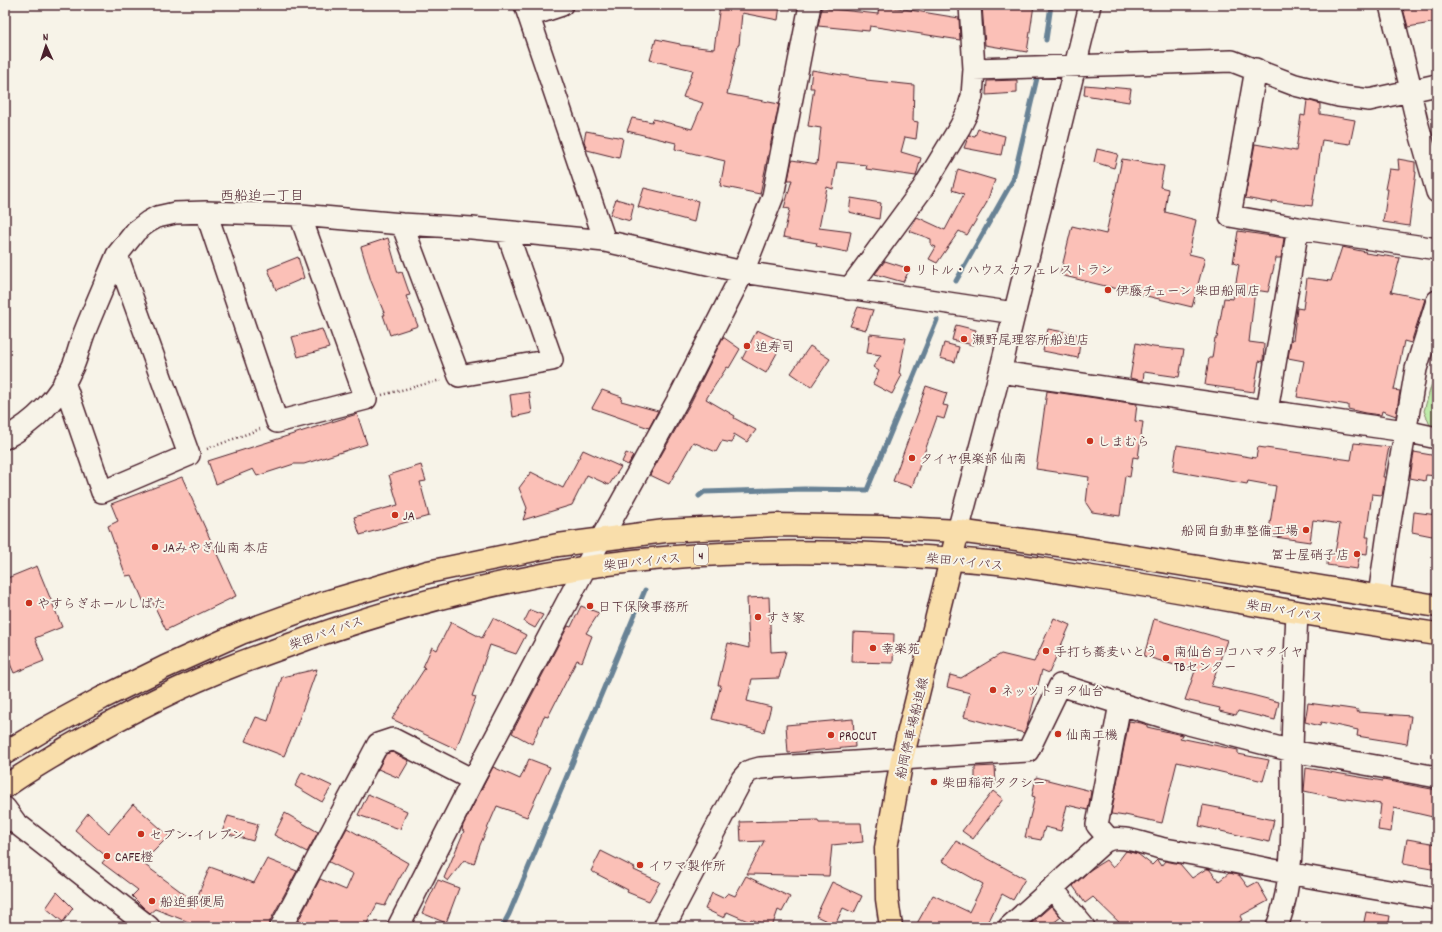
<svg xmlns="http://www.w3.org/2000/svg" width="1442" height="932" font-family="Dekko,'Klee One',sans-serif">
<rect width="100%" height="100%" fill="#f7f3e8"/>
<filter id="ink" filterUnits="userSpaceOnUse"><feTurbulence type="fractalNoise" baseFrequency=".025" numOctaves="2"/><feDisplacementMap in="SourceGraphic" scale="8" xChannelSelector="R" yChannelSelector="G"/><feConvolveMatrix kernelMatrix="1 2 1 2 8 2 1 2 1" color-interpolation-filters="sRGB"/></filter>
<g filter="url(#ink)">
<!-- green -->
<path fill="#beeba9" stroke="#84856a" d="M1437 365V431L1432 430 1424 411Z"/>
<g fill="none" stroke-linecap="round" stroke-linejoin="round">
<!-- stream -->
<path stroke="#688295" stroke-width="5" d="M1046 40 1051 5
M956 281 1013 180 1037 78
M699 496 704 492 804 489 867 490 937 320
M502 927 509 914 645 590"/>
</g>
<!-- building -->
<path fill="#fbc0b7" stroke="#4a1f2b" d="M720 5H780L778 20 742 13 739 45H738L727 94 779 104 760 194 720 186 725 161 675 149 676 143 627 131 632 118 652 122 653 119 692 129 703 103 683 97 693 70 650 60 656 39 680 44V45L714 49Z
M879 5 959 18 960 40 870 26 869 31 818 26 822 8 878 14Z
M982 5H1034L1027 52 985 45Z
M1402 5H1437V22L1408 27Z
M812 70 866 79V80L914 85 913 121 918 122 916 139 905 137 901 152 921 158 916 176 866 169 867 165 837 162 833 189 827 187 819 228 851 232 847 252 816 246 817 243 783 237 790 209 784 208 792 180H788L792 160 817 164 821 128 808 126 814 88H810Z
M1017 80V93L986 95 987 81Z
M1085 85 1131 89 1129 102 1084 95Z
M1307 100 1320 104V114L1355 120 1350 144 1322 140 1312 206 1273 201 1272 203 1245 198 1255 144 1296 151 1301 115 1305 116Z
M978 129 1005 136 1001 155 964 148 969 135 975 136Z
M586 131 623 138 619 158 587 150 584 141Z
M1097 149 1118 154 1114 168 1094 162Z
M1122 159 1164 166 1160 187 1168 189 1165 212 1196 220 1189 254 1205 258 1192 307 1060 275 1072 226 1106 234Z
M1398 159 1415 162V172H1416L1409 226 1383 222 1388 189H1385L1389 169 1399 170Z
M958 169 995 180 986 204 967 235 959 231 937 263 929 259 936 247 931 245V239L909 231 917 217 945 230 964 194 952 190Z
M644 188 698 201 694 222 638 207Z
M851 198 881 203 879 219 849 212Z
M616 199 634 204 630 221 610 215Z
M1238 231 1284 238 1281 258H1276L1268 292 1255 290 1249 342 1264 344 1263 362 1259 361 1254 392 1205 385 1209 358H1212L1215 338H1217L1224 298 1233 299 1239 265 1233 263Z
M388 238 398 273 402 272 410 295 406 296 418 326 390 335 383 315H385L371 281 361 247Z
M1342 247 1366 252 1365 253 1400 258 1391 292 1425 299 1411 343 1404 341 1394 390 1400 391 1396 416 1382 411 1381 415 1365 413 1348 409V405L1297 397 1304 361 1288 358 1291 340H1293L1297 308 1303 309 1307 278 1331 281Z
M298 257 304 278 276 290 268 269Z
M885 261 910 269 903 282 875 274Z
M858 307 873 310 866 330 850 326Z
M956 325 976 330 973 345 952 340Z
M322 329 329 348 298 357 292 337Z
M1048 329 1081 335 1078 358 1043 351Z
M757 330 783 342 766 373 742 359Z
M870 334 906 338 899 373 902 375 892 394 873 384 879 371 873 367 881 355 867 353Z
M723 337 740 349 729 368 727 367 706 399 735 416 734 418 756 430 747 442 734 434 732 443 722 441 716 452 693 442 669 484 650 475 691 402Z
M944 343 959 347 955 362 940 358Z
M1136 343 1153 347 1184 350 1179 377 1144 372 1143 381 1130 378Z
M810 346 830 359 811 387 791 373Z
M926 386 947 393 943 405 948 406 944 419 937 417 912 487 893 481 919 410H918Z
M602 390 622 397 621 401 658 411 649 428 592 408Z
M1047 391 1137 404 1135 421 1143 422 1138 458 1133 457 1130 477 1125 476 1120 516 1092 512 1086 503 1089 477 1036 469Z
M529 392 532 413 513 417 510 395Z
M357 414 367 444 304 464H294L257 476 253 469 216 484 208 461Z
M1354 443 1389 447 1383 477H1385L1382 495 1372 494 1366 537H1369L1367 554 1360 553 1357 569 1327 565 1328 552 1335 553 1340 524 1313 520 1310 542 1268 536 1276 486 1248 481 1247 484 1173 471 1177 445 1256 458 1258 447 1351 460Z
M583 450 621 467 609 485 587 475 572 505 523 520 527 508 519 488 531 472 563 488Z
M1414 452 1437 456V476L1426 475 1425 481 1410 478Z
M626 453 633 456 628 465 622 462Z
M421 465 426 481 420 482 429 516 360 535 354 517 398 505 389 475Z
M182 477 236 596 166 630 152 601 145 605 132 575 126 576 108 526 118 521 111 504Z
M1414 512 1437 515V537L1412 532Z
M37 566 62 627 35 638 44 661 14 673 5 652V579Z
M769 597 771 652 786 651 779 678 752 679 747 701 771 707 764 732 712 719 721 685H718L728 643 749 648 747 598Z
M581 606 599 613 586 633 592 636 582 662 577 660 548 717 544 716 532 744 512 733 568 626 571 627Z
M530 610 543 615 535 628 524 622Z
M493 618 526 635 516 654 490 645 472 696 476 697 456 749 392 719 425 668 423 667 432 647 437 650 451 622 482 638Z
M1054 618 1070 625 1049 673 1042 670 1028 723 1024 733 964 717 970 693 947 687 950 675 961 678 1001 654 1034 662Z
M1154 619 1227 640 1211 686 1252 695 1279 702 1275 720 1238 711 1236 715 1219 711 1220 708 1185 700 1195 671 1144 656Z
M853 632 894 634 893 663 852 662Z
M317 669 297 725 284 756 245 741 256 717 268 721 282 677Z
M1308 703 1345 708 1358 710 1357 712 1411 716 1407 744 1357 736 1358 730 1321 722 1320 726 1305 722Z
M853 719 855 747 788 753 786 725Z
M1129 721 1141 723 1147 725V727L1182 735 1180 738 1238 750V754L1269 760 1263 781 1234 774V775L1177 762 1162 823 1125 815V816L1111 814Z
M392 752 409 761 399 778 378 769 386 754Z
M529 759 550 767 527 817 497 806 480 845 474 864 464 860 448 881 444 878 464 831 462 830 463 825 493 767 520 779Z
M995 766 996 784H975V767Z
M1306 768 1383 781V780L1437 790V818L1394 808 1391 832 1378 830 1381 804 1333 797 1304 791Z
M302 772 332 786 322 802 295 786Z
M1036 777 1091 791 1088 810 1067 805 1061 831 1045 827 1041 840 1025 837 1035 797 1032 796Z
M993 791 1003 799 973 839 962 831Z
M368 794 407 811 400 829 358 815Z
M133 804 169 836 144 861 147 864 145 865 195 902 210 867 254 883 267 859 297 871 270 921 269 927H246L236 923 235 927H186L189 922 155 909 150 913 146 910 132 896 138 890 102 863 107 857 75 830 88 813 109 833Z
M1203 805 1235 811V812L1274 820 1269 842 1199 826Z
M285 813 318 832 307 852 274 835Z
M228 816 258 824 253 841 222 832Z
M818 820 819 823H861L863 842 832 845 829 876 747 874 764 841 741 842 740 822Z
M347 828 408 863 400 878H399L385 906 377 904 365 927H295L320 879 346 890 353 874 329 862Z
M1407 839 1437 844V870L1403 864Z
M956 841 1025 879 1013 900 1002 894 986 927H915L933 895 969 912 983 884 942 861Z
M601 851 635 868 634 870 660 882 649 901 627 892 628 890 591 871Z
M1126 851 1138 854 1152 865 1157 860 1161 866 1165 861 1180 864 1192 878 1206 869H1209L1219 881 1229 873 1239 875 1248 887 1257 882 1268 901 1240 916 1242 920 1232 927H1124L1093 897 1085 903 1073 886 1090 870 1106 860 1113 868Z
M746 876 790 897 782 912 778 910 772 927 751 919 750 922 727 912 724 918 705 909 712 893 723 898 728 893 735 896Z
M438 880 459 888 446 923 422 913Z
M832 882 862 896 854 913 843 908 835 925 816 916Z
M57 892 73 908 63 922 46 908Z
M1051 906 1061 917 1048 927H1027Z
M1366 912 1390 916 1388 927H1363Z"/>
<g fill="none" stroke-linecap="round" stroke-linejoin="round">
<defs>
<path id="minor" d="M525 5 605 241
M1390 5 1410 85V92L1417 122 1437 192
M529 16 562 5
M974 69 1232 61 1295 85 1339 96 1369 100 1437 85
M1256 69 1230 216 1298 228 1437 249
M206 212 277 422 366 399 300 215
M402 224 459 376 552 360 507 232
M849 289 923 188 960 127 967 113 972 96 974 69 970 5
M1000 372 1405 431 1437 438
M64 382 102 492 189 455 117 255
M1267 411 1298 228
M5 438C34 423 60 397 73 366 78 355 80 343 85 331 95 306 106 281 117 255L136 231 148 222 157 217 175 213 206 212 300 215 402 224 472 228 605 241 743 272 1014 313
M958 531 1000 372 1090 5
M1379 596 1388 533 1416 369 1437 301
M5 808 16 823 149 927
M1109 839 1097 825 1120 704
M1052 888 1084 927
M281 927 378 744 393 739 473 780
M398 927 473 780 585 568 680 396 743 272 773 196 810 5
M664 927 742 779 749 771 760 768 1028 751 1060 685 1173 720 1292 751 1437 777
M1009 927 1104 842C1119 832 1148 846 1165 849 1206 856 1247 865 1288 873 1337 882 1387 891 1437 899
M1277 927C1297 873 1291 809 1292 752 1293 705 1295 659 1297 612"/>
<path id="major" d="M891 927 887 899 886 848 902 759 958 531"/>
<path id="highway" d="M5 753 45 729 102 698 165 667 241 633 323 603 428 572 558 545 665 531 776 525 884 527 958 531 1081 548 1437 606
M5 787C25 772 47 760 68 747 122 716 177 687 235 665 261 655 287 646 312 637 402 606 493 582 587 567 719 547 855 549 988 562 1023 565 1057 572 1091 577 1160 587 1228 600 1297 612 1344 620 1390 627 1437 634"/>
</defs>
<!-- minor casing -->
<use href="#minor" stroke="#4a1f2b" stroke-width="24"/>
<!-- major casing -->
<use href="#major" stroke="#4a1f2b" stroke-width="25"/>
<!-- highway casing -->
<use href="#highway" stroke="#4a1f2b" stroke-width="25"/>
<!-- path -->
<path stroke="#4a1f2b" stroke-width="2.5" stroke-dasharray="1 3" stroke-linecap="butt" d="M382 395 441 380
M207 449 260 429"/>
<!-- minor -->
<use href="#minor" stroke="#f7f3e8" stroke-width="21"/>
<!-- major -->
<use href="#major" stroke="#f9deab" stroke-width="22"/>
<!-- highway -->
<use href="#highway" stroke="#f9deab" stroke-width="22"/>
</g>
</g>
<!-- markers -->
<g fill="#c8321e" stroke="#f7f3e8" stroke-width="1.5">
<circle cx="907" cy="269" r="4"/>
<circle cx="1108" cy="290" r="4"/>
<circle cx="964" cy="339" r="4"/>
<circle cx="747" cy="346" r="4"/>
<circle cx="1090" cy="441" r="4"/>
<circle cx="912" cy="458" r="4"/>
<circle cx="395" cy="515" r="4"/>
<circle cx="1306" cy="530" r="4"/>
<circle cx="155" cy="547" r="4"/>
<circle cx="1357" cy="554" r="4"/>
<circle cx="29" cy="603" r="4"/>
<circle cx="590" cy="606" r="4"/>
<circle cx="758" cy="617" r="4"/>
<circle cx="873" cy="648" r="4"/>
<circle cx="1046" cy="651" r="4"/>
<circle cx="1166" cy="658" r="4"/>
<circle cx="993" cy="690" r="4"/>
<circle cx="1058" cy="734" r="4"/>
<circle cx="831" cy="735" r="4"/>
<circle cx="934" cy="782" r="4"/>
<circle cx="141" cy="834" r="4"/>
<circle cx="107" cy="856" r="4"/>
<circle cx="640" cy="865" r="4"/>
<circle cx="152" cy="901" r="4"/>
</g>
<g text-anchor="middle" stroke-width="4" stroke-linejoin="round" paint-order="stroke">
<!-- shield labels -->
<rect fill="#f7f3e8" stroke="#7e5f64" stroke-width="1" x="694" y="545" width="14" height="20" rx="3"/>
<g font-size="12" font-weight="bold" fill="#4a1f2b">
<text x="701" y="559">4</text>
</g>
<!-- poi labels -->
<g font-size="13" fill="#4a1f2b" stroke="#f7f3e8" text-anchor="start">
<text x="915" y="274">リトル・ハウス カフェレストラン</text>
<text x="1116" y="295">伊藤チェーン 柴田船岡店</text>
<text x="972" y="344">瀬野尾理容所船迫店</text>
<text x="755" y="351">迫寿司</text>
<text x="1098" y="446">しまむら</text>
<text x="920" y="463">タイヤ倶楽部 仙南</text>
<text x="403" y="520">JA</text>
<text x="1298" y="535" text-anchor="end">船岡自動車整備工場</text>
<text x="163" y="552">JAみやぎ仙南 本店</text>
<text x="1349" y="559" text-anchor="end">冨士屋硝子店</text>
<text x="37" y="608">やすらぎホールしばた</text>
<text x="598" y="611">日下保険事務所</text>
<text x="766" y="622">すき家</text>
<text x="881" y="653">幸楽苑</text>
<text x="1054" y="656">手打ち蕎麦いとう</text>
<text x="1174" y="656">南仙台ヨコハマタイヤ<tspan x="1174" dy="15">TBセンター</tspan></text>
<text x="1001" y="695">ネッツトヨタ仙台</text>
<text x="1066" y="739">仙南工機</text>
<text x="839" y="740">PROCUT</text>
<text x="942" y="787">柴田稲荷タクシー</text>
<text x="149" y="839">セブン-イレブン</text>
<text x="115" y="861">CAFE橙</text>
<text x="648" y="870">イワマ製作所</text>
<text x="160" y="906">船迫郵便局</text>
</g>
<!-- street labels -->
<g font-size="13" fill="#4a1f2b" stroke="#f7f3e8">
<text transform="translate(642 561) rotate(-6)" y="5">柴田バイパス</text>
<text transform="translate(965 561) rotate(6)" y="5">柴田バイパス</text>
<text transform="translate(1285 610) rotate(10)" y="5">柴田バイパス</text>
<text transform="translate(326 632) rotate(-19)" y="5">柴田バイパス</text>
<text transform="translate(911 728) rotate(-77)" y="5">船岡停車場船迫線</text>
</g>
<!-- neighbourhood labels -->
<g font-size="14" fill="#4a1f2b" stroke="#f7f3e8">
<text x="262" y="200">西船迫一丁目</text>
</g>
</g>
<!-- margin -->
<rect width="1442" height="932" fill="none" stroke="#f7f3e8" stroke-width="20"/>
<rect x="10" y="10" width="1422" height="912" fill="none" stroke="#4a1f2b" stroke-width="1.5" filter="url(#ink)"/>
<!-- north arrow -->
<g transform="translate(46 46) rotate(357)" stroke="#f7f3e8" stroke-width="3" paint-order="stroke">
<path d="M0-3L7 15L0 10L-7 15Z" fill="#4a1f2b"/>
<text y="-6" font-size="11" font-weight="bold" text-anchor="middle" fill="#4a1f2b">N</text>
</g>
</svg>
